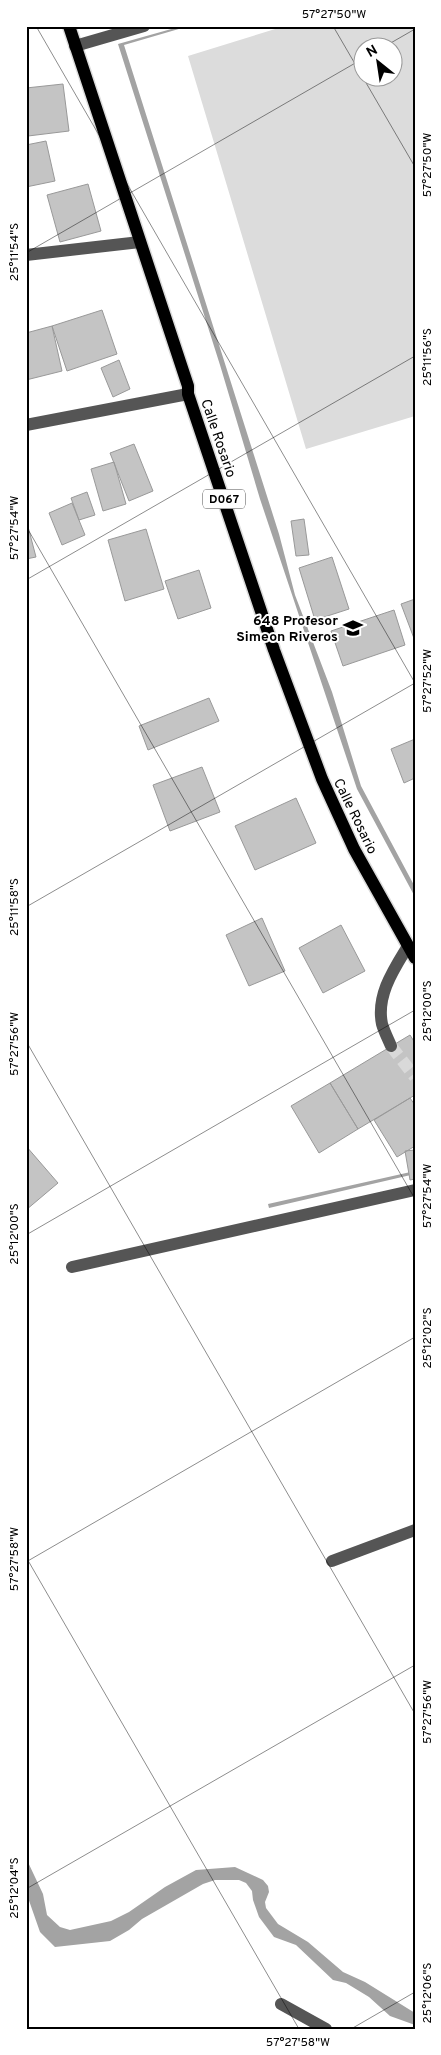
<svg xmlns="http://www.w3.org/2000/svg" width="441" height="2055" font-family="Overpass,sans-serif">
<rect width="100%" height="100%" fill="#fff"/>
<!-- green -->
<path fill="#dcdcdc" fill-rule="evenodd" d="M285 26H415V416L306 449 188 56ZM364 48H394V78H364Z"/>
<!-- water -->
<path fill="#a3a3a3" d="M182 26H189L124 45 279 534 295 595 332 692 361 786 415 887V897L357 789 260 499 220 365 118 44Z
M415 1171V1174L269 1208 268 1204Z
M26 1858 43 1894 47 1915 60 1927 70 1930 111 1921 129 1912 165 1887 196 1870 235 1867 263 1880 268 1886 269 1892 265 1902 266 1908 278 1924 308 1942 343 1972 365 1982 415 2013V2025L390 2016 369 1997 346 1983 333 1980 296 1945 274 1937 259 1917 253 1900 252 1891 246 1883 239 1880H215L203 1884 142 1919 129 1930 110 1941 55 1947 40 1932 26 1892Z"/>
<!-- building -->
<path fill="#c4c4c4" stroke="#999" d="M63 84 69 131 28 136 26 88Z
M46 141 55 181 26 187V145Z
M88 184 101 231 60 242 47 195Z
M102 310 117 354 67 371 52 326Z
M52 326 62 371 26 380V333Z
M119 360 130 389 113 397 101 368Z
M134 444 153 491 129 501 110 453Z
M114 462 126 504 103 511 91 469Z
M87 492 95 515 79 520 71 498Z
M72 503 85 535 62 545 49 513Z
M26 519 36 557 26 559Z
M304 519 309 555 296 556 291 521Z
M146 529 164 589 125 601 108 540Z
M332 557 349 609 315 620 299 568Z
M199 570 211 608 178 619 165 581Z
M415 599V641L401 604Z
M394 610 405 645 343 666 331 631Z
M209 698 219 721 148 750 139 726Z
M415 739V778L404 783 391 749Z
M202 767 220 812 170 831 153 785Z
M296 798 316 843 255 870 235 826Z
M262 918 285 971 249 986 226 935Z
M341 925 365 971 323 993 299 948Z
M410 1035 415 1043V1095L358 1129 330 1083Z
M330 1083 358 1129 319 1153 291 1106Z
M410 1098 415 1105V1146L397 1157 374 1120Z
M26 1146 58 1183 26 1210Z
M415 1150V1179L410 1180 405 1151Z"/>
<g fill="none" stroke-linecap="round" stroke-linejoin="round">
<!-- minor-tunnel -->
<path stroke="#d9d9d9" stroke-width="12" stroke-dasharray="12 6" stroke-linecap="butt" d="M391 1046 415 1077"/>
<defs>
<path id="major" d="M69 26 188 386V394L274 650 322 779 354 849 415 958"/>
</defs>
<!-- major casing -->
<use href="#major" stroke="#dbdbdb" stroke-width="15"/>
<!-- minor -->
<path stroke="#555" stroke-width="12" d="M75 46 144 26
M26 255 140 242
M26 425 188 394
M391 1046C388 1039 384 1031 382 1024 376 995 394 969 408 946
M72 1267 415 1190
M332 1561 415 1530
M281 2004 326 2029"/>
<!-- major -->
<use href="#major" stroke="#000" stroke-width="12"/>
</g>
<!-- ticks -->
<path fill="none" stroke="#000" stroke-width="1" stroke-opacity="0.45" d="M36 26 415 683M333 26 415 167M382 48 415 29M26 253 364 58M26 526 415 1199M26 580 415 356M26 907 415 683M26 1041 415 1714M26 1235 415 1010M26 1557 299 2029M26 1562 415 1337M26 1889 415 1665M351 2029 415 1992"/>
<!-- icons -->
<defs>
<symbol id="school-bare" viewBox="-9 -9 18 18"><path d="M0-5L7-2L0 1L-7-2ZM-4 1L0 2.5L4 1V4Q0 6-4 4Z" fill="#000" stroke="#fff" stroke-width="2.5" paint-order="stroke"/></symbol>
</defs>
<g fill-rule="evenodd">
<use href="#school-bare" x="339" y="614" width="28" height="28"/>
</g>
<g text-anchor="middle" stroke-width="4" stroke-linejoin="round" paint-order="stroke">
<!-- shield labels -->
<rect fill="#fff" stroke="#4c4c4c" stroke-width="1" x="203" y="489.5" width="42" height="19" rx="4"/>
<g font-size="12" font-weight="bold" fill="#000">
<text x="224" y="503">D067</text>
</g>
<!-- street labels -->
<g font-size="14" fill="#000" stroke="#fff">
<text transform="translate(219 438) rotate(71)" y="5">Calle Rosario</text>
<text transform="translate(356 816) rotate(64)" y="5">Calle Rosario</text>
</g>
<!-- poi labels -->
<g font-size="14" font-weight="bold" fill="#000" stroke="#fff" text-anchor="end">
<text x="338" y="625">648 Profesor<tspan x="338" dy="16">Simeon Riveros</tspan></text>
</g>
</g>
<!-- border -->
<rect width="441" height="2055" fill="none" stroke="#ffffff" stroke-width="55"/>
<!-- north arrow -->
<g transform="translate(378 62) rotate(330)"><circle r="24" fill="#ffffff" stroke="#999999"/>
<path d="M0-4L9 19L0 12L-9 19Z" fill="#000000"/>
<text y="-8" font-size="14" font-weight="bold" text-anchor="middle" fill="#000000">N</text>
</g>
<rect x="28" y="28" width="386" height="2000" fill="none" stroke="#000" stroke-width="2"/>
<g font-size="12" text-anchor="middle" fill="#000">
<text x="334" y="18">57°27'50"W</text>
<text transform="translate(427 165) rotate(-90)" y="4">57°27'50"W</text>
<text transform="translate(14 252) rotate(-90)" y="4">25°11'54"S</text>
<text transform="translate(427 357) rotate(-90)" y="4">25°11'56"S</text>
<text transform="translate(14 528) rotate(-90)" y="4">57°27'54"W</text>
<text transform="translate(427 681) rotate(-90)" y="4">57°27'52"W</text>
<text transform="translate(14 907) rotate(-90)" y="4">25°11'58"S</text>
<text transform="translate(427 1011) rotate(-90)" y="4">25°12'00"S</text>
<text transform="translate(14 1044) rotate(-90)" y="4">57°27'56"W</text>
<text transform="translate(427 1196) rotate(-90)" y="4">57°27'54"W</text>
<text transform="translate(14 1234) rotate(-90)" y="4">25°12'00"S</text>
<text transform="translate(427 1338) rotate(-90)" y="4">25°12'02"S</text>
<text transform="translate(14 1559) rotate(-90)" y="4">57°27'58"W</text>
<text transform="translate(427 1712) rotate(-90)" y="4">57°27'56"W</text>
<text transform="translate(14 1888) rotate(-90)" y="4">25°12'04"S</text>
<text transform="translate(427 1993) rotate(-90)" y="4">25°12'06"S</text>
<text x="298" y="2046">57°27'58"W</text>
</g>
</svg>
